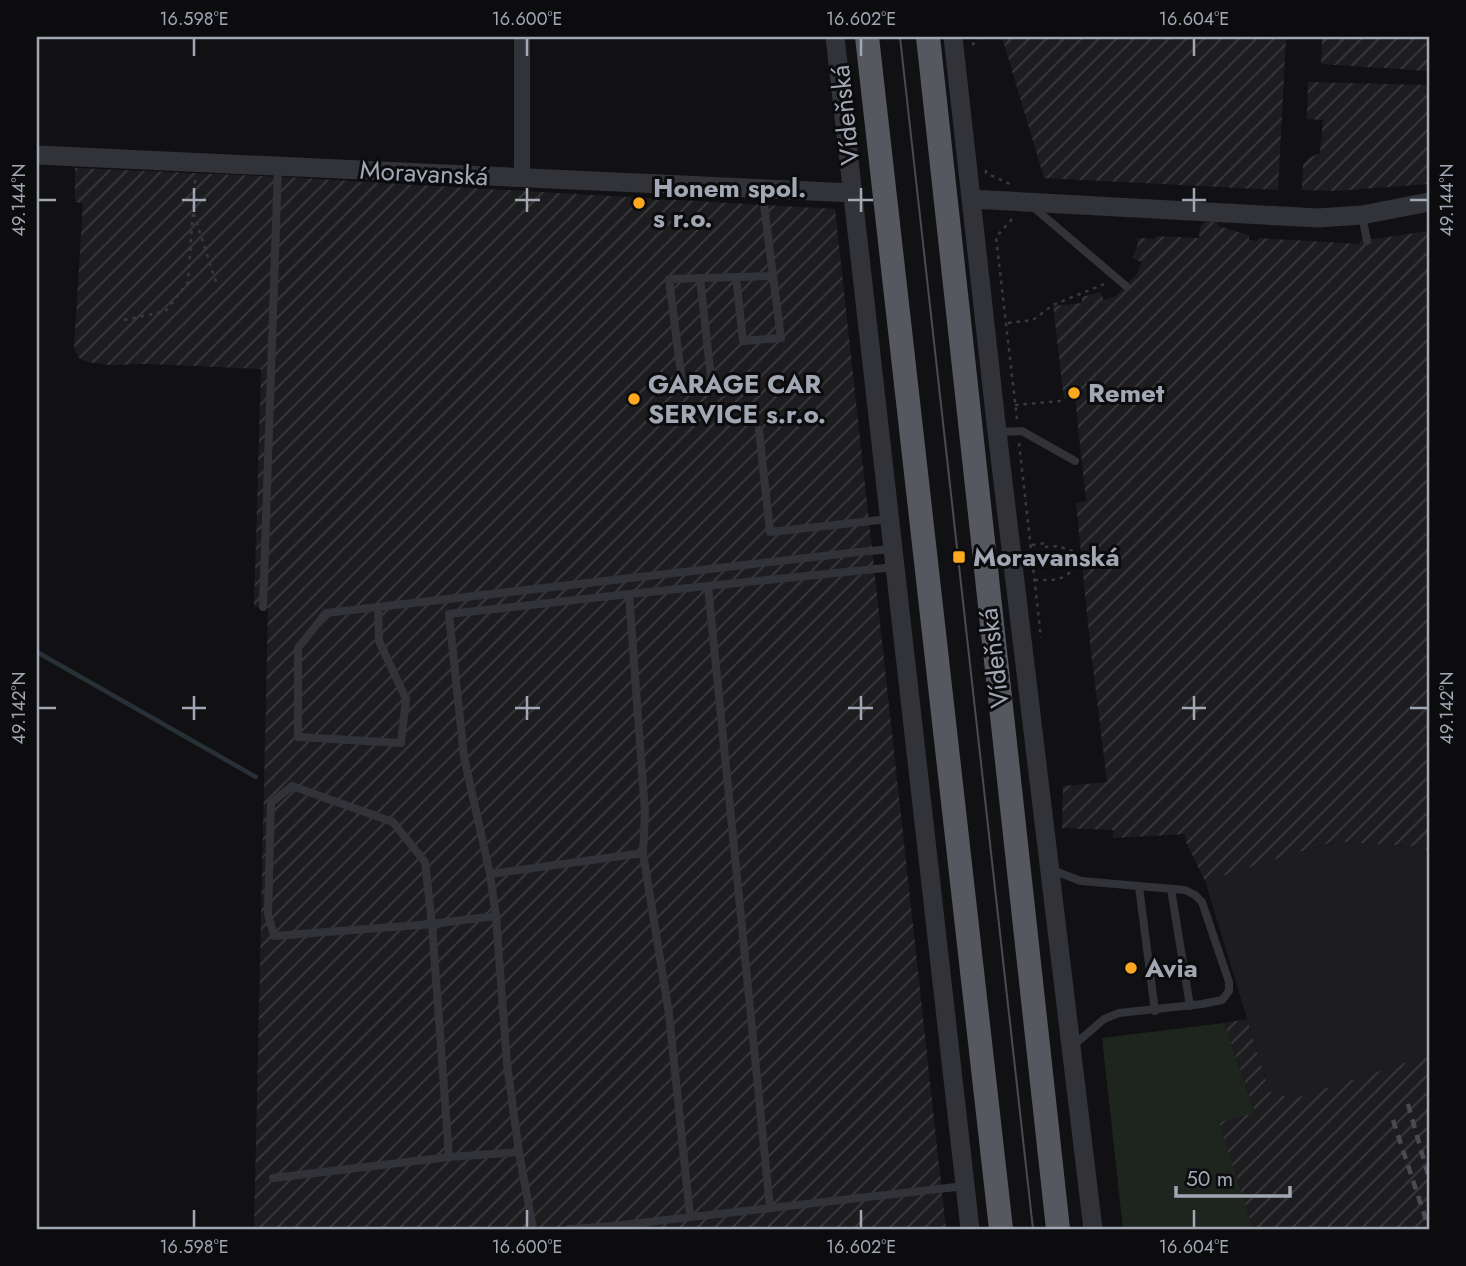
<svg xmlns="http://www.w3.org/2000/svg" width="1466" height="1266" font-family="Jost,sans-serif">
<defs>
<pattern id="industrial-furrows" width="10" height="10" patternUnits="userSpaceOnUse" patternTransform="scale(1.75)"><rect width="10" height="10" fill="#1d1d20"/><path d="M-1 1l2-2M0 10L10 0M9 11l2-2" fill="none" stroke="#3b3b3e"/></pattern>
</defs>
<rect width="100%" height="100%" fill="#111113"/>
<!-- built -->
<path fill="#1d1d20" d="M1339 842 1425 847 1429 859V1055L1293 1099 1269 1091 1205 881 1326 844Z"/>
<!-- industrial -->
<path fill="url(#industrial-furrows)" d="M1002 37H1286L1278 190 1044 178Z
M1322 37H1429V71L1321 64Z
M1308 82 1429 85V184L1335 191 1302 190 1303 165 1309 158 1320 153 1323 120 1307 119Z
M75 168 284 177 835 209 946 1229H254L268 608 254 607 261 369 149 364 110 365 87 362 79 358 74 348 83 203 75 202Z
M1206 221 1218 222V226L1249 235V240L1257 241 1258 238 1359 244 1360 241 1429 231V859L1425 847 1339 842 1326 844 1205 881 1186 842 1185 834 1113 838V830L1062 828 1063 786 1107 782 1090 643 1076 503 1086 501 1075 398 1064 399 1053 306 1082 303V297L1100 292 1104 300 1116 296 1137 274 1142 262 1132 258 1138 244 1137 238 1155 239 1156 236 1199 238 1200 226Z
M1247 1019 1269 1091 1293 1099 1429 1055V1229H1253L1218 1122 1255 1112 1224 1023Z"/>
<!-- grass -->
<path fill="#1d251e" d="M1224 1023 1255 1113 1219 1122 1253 1229H1123L1102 1038Z"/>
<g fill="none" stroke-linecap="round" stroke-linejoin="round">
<!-- stream -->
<path stroke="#273037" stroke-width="4.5" d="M37 652 256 777"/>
<!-- path -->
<path stroke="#383a3f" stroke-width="2.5" stroke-dasharray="3.5 5" stroke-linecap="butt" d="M972 45 980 37
M986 170V173L1010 184
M195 180 193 211 216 282
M1012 219 996 237 1017 419
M124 320 166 311 188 282 193 211
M1008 323 1033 320 1053 305 1107 283
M1015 405 1061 401
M1019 443 1041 638
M1032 545 1046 543V547L1058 546 1072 551 1074 568C1062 582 1052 580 1034 580"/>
<!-- service -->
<path stroke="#323338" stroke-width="8" d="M1032 206 1126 286
M1362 215 1367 241
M736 277 743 341 781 338 773 276
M700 278 712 387 683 390 669 279 773 276 762 188
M759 430 770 532 889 519
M997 432 1022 431 1075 461
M708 586 770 1208
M629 594 645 812 643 853 669 1014 690 1216
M263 607 278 166
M378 607 379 641 406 699 401 743 298 737V648L326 613 378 607 858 552 893 549
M1052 870 1081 881 1185 890 1195 895 1202 902 1229 982V991L1222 1000 1202 1004 1119 1013 1104 1019 1074 1045
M490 874 643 853
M1139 887 1155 1011
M1171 889 1190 1006
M449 1157 432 924 425 862 393 822 292 786 271 803 268 914 274 936 432 924 496 916
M273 1178 449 1157 519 1152
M533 1229 519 1152 507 1064 496 916 490 874 464 757 449 614 629 594 895 567
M569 1229 613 1226 965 1186"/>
<!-- minor -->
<path stroke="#323338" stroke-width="16" d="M522 37V178"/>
<!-- tertiary -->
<path stroke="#323338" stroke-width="19" d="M835 37 970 1229
M953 37 997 432 1093 1229
M37 155 853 193
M971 199 1318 218 1362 215 1429 202"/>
<!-- trunk -->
<path stroke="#565860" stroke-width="24" d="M867 37 1001 1229
M928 37 1058 1229"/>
<!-- tram -->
<path stroke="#494b51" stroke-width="2" d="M900 37 1033 1229"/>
<!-- rail -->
<path stroke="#494b51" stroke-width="4.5" stroke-dasharray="9 7" stroke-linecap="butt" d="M1408 1104 1429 1178
M1393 1120 1429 1229"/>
</g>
<!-- ticks -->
<path fill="none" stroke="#a1a8b4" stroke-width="2.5" d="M194 38V56M527 38V56M861 38V56M1194 38V56M194 188V212M527 188V212M861 188V212M1194 188V212M38 200H56M182 200H206M515 200H540M848 200H873M1182 200H1206M1410 200H1428M194 696V720M527 696V720M861 696V720M1194 696V720M38 708H56M182 708H206M515 708H540M848 708H873M1182 708H1206M1410 708H1428M194 1210V1228M527 1210V1228M861 1210V1228M1194 1210V1228"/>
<!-- markers -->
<g fill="#fca91f" stroke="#0c0c0e" stroke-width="2.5">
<circle cx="639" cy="203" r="7"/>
<circle cx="1074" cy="393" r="7"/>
<circle cx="634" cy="399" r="7"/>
<rect x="952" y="550" width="14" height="14" rx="3.5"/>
<circle cx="1131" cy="968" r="7"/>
</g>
<g text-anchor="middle" stroke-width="6" stroke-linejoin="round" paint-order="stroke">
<!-- street labels -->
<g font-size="26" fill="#a1a8b4" stroke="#0c0c0e">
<text transform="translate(845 115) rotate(-96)" y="9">Vídeňská</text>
<text transform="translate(424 173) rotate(3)" y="9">Moravanská</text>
<text transform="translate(994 658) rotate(-97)" y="9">Vídeňská</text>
</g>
<!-- poi labels -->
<g font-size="26" font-weight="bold" fill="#a1a8b4" stroke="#0c0c0e" text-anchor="start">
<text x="653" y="197">Honem spol.<tspan x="653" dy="30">s r.o.</tspan></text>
<text x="648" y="393">GARAGE CAR<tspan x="648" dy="30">SERVICE s.r.o.</tspan></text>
<text x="1088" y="402">Remet</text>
<text x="973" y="566">Moravanská</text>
<text x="1145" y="977">Avia</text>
</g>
</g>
<!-- border -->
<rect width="1466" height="1266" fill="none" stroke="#0c0c0e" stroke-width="77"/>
<!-- scale -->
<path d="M1176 1186v10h114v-10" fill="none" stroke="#a1a8b4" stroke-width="3.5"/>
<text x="1186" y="1186" font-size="21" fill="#a1a8b4" stroke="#0c0c0e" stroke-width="5" paint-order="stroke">50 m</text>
<rect x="38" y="38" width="1390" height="1190" fill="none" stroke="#a1a8b4" stroke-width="2.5"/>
<g font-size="18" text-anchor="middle" fill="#a1a8b4">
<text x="194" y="25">16.598°E</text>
<text x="527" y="25">16.600°E</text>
<text x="861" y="25">16.602°E</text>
<text x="1194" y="25">16.604°E</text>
<text transform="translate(19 200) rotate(-90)" y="6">49.144°N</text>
<text transform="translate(1447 200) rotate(-90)" y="6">49.144°N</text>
<text transform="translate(19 708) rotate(-90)" y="6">49.142°N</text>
<text transform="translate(1447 708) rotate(-90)" y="6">49.142°N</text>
<text x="194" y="1253">16.598°E</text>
<text x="527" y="1253">16.600°E</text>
<text x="861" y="1253">16.602°E</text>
<text x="1194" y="1253">16.604°E</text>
</g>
</svg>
